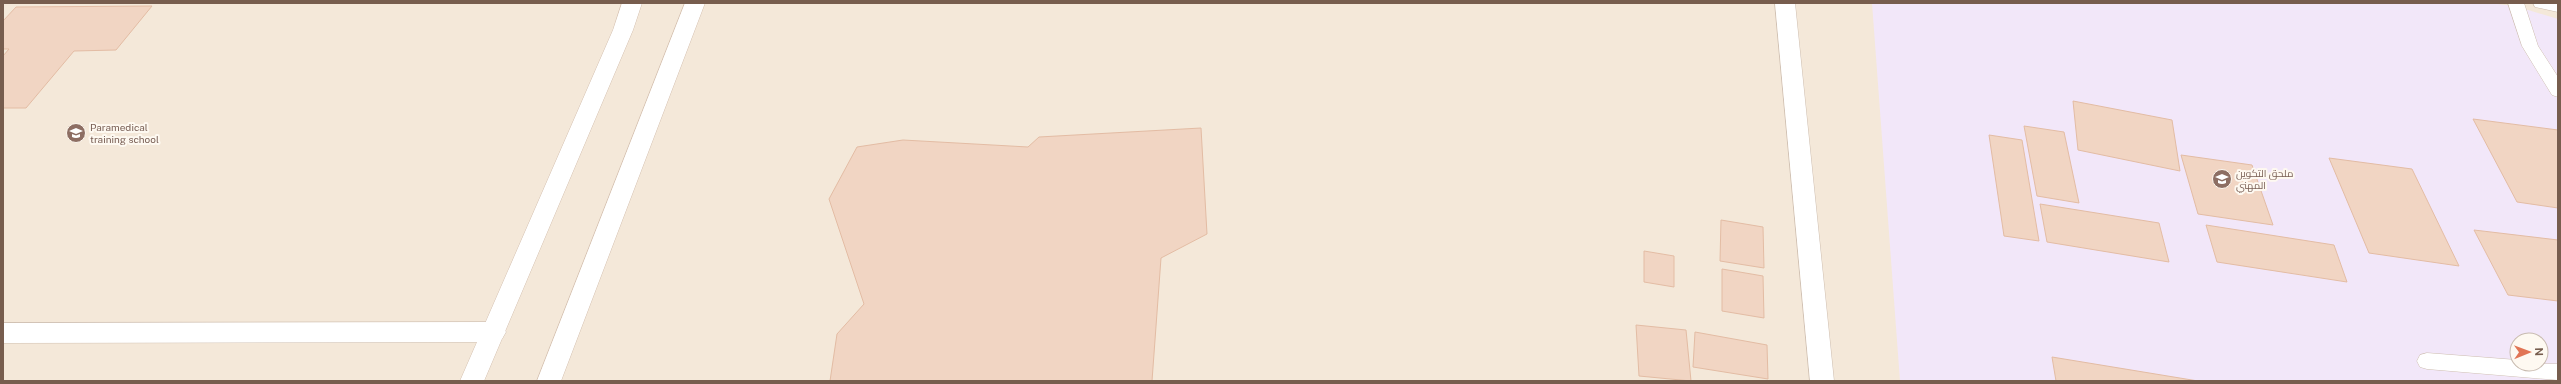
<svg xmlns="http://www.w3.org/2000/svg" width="2561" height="384" font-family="'Public Sans',Cairo,sans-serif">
<rect width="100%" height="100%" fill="#fcf5eb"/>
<!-- residential -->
<path fill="#f4e8d9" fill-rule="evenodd" d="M3 3H2558V381H3ZM2517 340H2541V364H2517Z"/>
<!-- education -->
<path fill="#f2e7f9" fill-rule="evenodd" d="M1872 3H2488L2515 6 2558 19V381H1900ZM2517 340H2541V364H2517Z"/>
<!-- building -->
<path fill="#f1d5c3" stroke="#e3bca4" d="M152 6 116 50 74 51 26 108H3V56L9 49H3V21L16 7Z
M2073 101 2172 120 2180 171 2078 150Z
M2473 119 2558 130V208L2517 202Z
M2024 126 2064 132 2079 203 2037 196Z
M1201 128 1207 234 1161 258 1152 381H830L837 334 864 304 829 199 857 147 903 140 1028 147 1039 137Z
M1989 135 2022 140 2039 241 2004 236Z
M2181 155 2252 165 2273 225 2198 214Z
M2329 158 2412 169 2459 266 2369 253Z
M2040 204 2159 223 2169 262 2047 242Z
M1721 220 1763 227 1764 268 1720 261Z
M2206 225 2334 245 2347 282 2217 262Z
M2474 230 2558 240V301L2508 295Z
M1644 251 1674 256V287L1644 282Z
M1722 269 1763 276 1764 318 1722 311Z
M1636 325 1686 330 1691 381 1639 376Z
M1695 332 1767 345 1768 379 1693 367Z
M2052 357 2198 381H2056Z"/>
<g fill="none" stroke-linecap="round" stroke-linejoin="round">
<defs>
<path id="lane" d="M2508 3H2524L2538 46 2558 77V97L2552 95 2522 46Z
M2533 3H2558V12L2535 7Z
M2427 353 2517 360V364H2558V380L2427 369 2420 367 2417 361 2420 355Z"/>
<path id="street" d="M1775 3H1795L1834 381H1810Z
M494 322 502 325 506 332 502 339 494 342 3 343V323Z"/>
<path id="secondary" d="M622 3H642L633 30 484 381H460L613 30Z
M685 3H705L561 381H537Z"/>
</defs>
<!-- lane casing -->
<use href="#lane" stroke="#cebeb0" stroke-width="1"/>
<!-- street casing -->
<use href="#street" stroke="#cebeb0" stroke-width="1"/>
<!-- secondary casing -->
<use href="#secondary" stroke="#d4c0b0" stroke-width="1"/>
<!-- lane -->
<use href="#lane" fill="#fff" fill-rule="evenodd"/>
<!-- street -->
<use href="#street" fill="#fff" fill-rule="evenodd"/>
<!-- secondary -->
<use href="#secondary" fill="#fff" fill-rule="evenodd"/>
</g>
<!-- icons -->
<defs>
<symbol id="school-disc" viewBox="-11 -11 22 22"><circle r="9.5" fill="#8d6e63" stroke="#fef9f1"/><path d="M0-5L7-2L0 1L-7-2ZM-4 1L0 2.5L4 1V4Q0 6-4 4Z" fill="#fff"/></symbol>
</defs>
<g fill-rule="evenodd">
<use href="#school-disc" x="65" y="122" width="22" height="22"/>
<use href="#school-disc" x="2211" y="168" width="22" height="22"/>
</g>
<g text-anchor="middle" stroke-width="4" stroke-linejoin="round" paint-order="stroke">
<!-- education labels -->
<g font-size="10" fill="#785e54" stroke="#fef9f1" text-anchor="start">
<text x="90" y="131">Paramedical<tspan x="90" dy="12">training school</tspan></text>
<text x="2236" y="177">ملحق التكوين<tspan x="2236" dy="12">المهني</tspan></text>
</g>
</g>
<!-- border -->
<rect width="2561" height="384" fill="none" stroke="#775d4e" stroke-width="8"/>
<!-- north arrow -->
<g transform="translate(2529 352) rotate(89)"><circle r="19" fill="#fef9f1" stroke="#c8bbb0"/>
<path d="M0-3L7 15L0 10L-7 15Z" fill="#e17555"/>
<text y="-6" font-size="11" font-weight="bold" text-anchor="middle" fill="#775d4e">N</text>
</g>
</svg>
